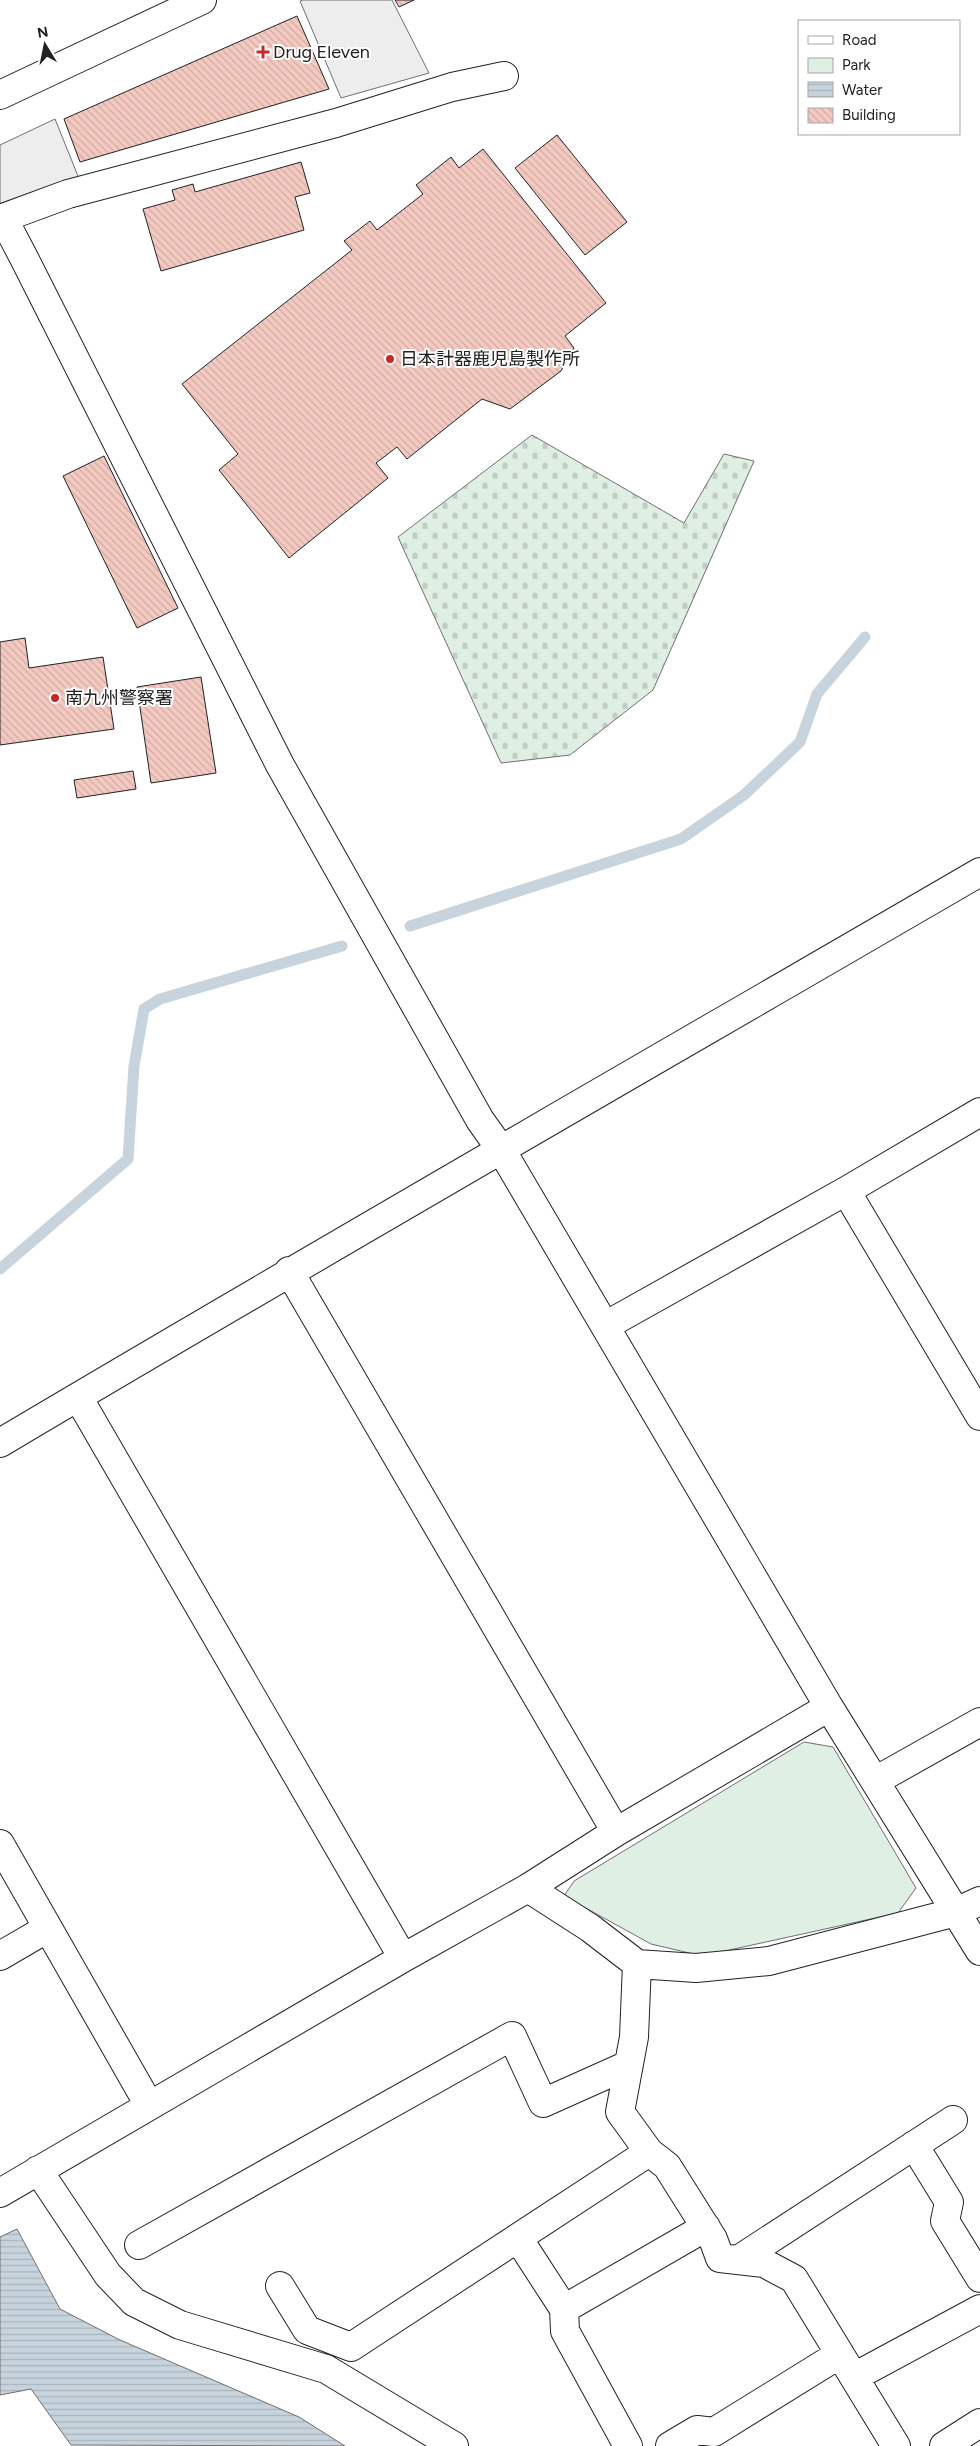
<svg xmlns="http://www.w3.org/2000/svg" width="980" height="2446" font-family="Figtree,'Noto Sans JP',sans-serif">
<defs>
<pattern id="cemetery-stones" width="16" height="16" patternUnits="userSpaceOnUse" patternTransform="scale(1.25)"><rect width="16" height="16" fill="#e0efe3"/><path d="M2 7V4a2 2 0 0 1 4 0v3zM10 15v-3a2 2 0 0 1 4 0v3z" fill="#c0cdc2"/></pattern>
<pattern id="water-rules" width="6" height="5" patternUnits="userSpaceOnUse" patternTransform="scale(1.25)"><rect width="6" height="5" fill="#c7d3dd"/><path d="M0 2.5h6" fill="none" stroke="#abb5bd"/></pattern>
<pattern id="building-back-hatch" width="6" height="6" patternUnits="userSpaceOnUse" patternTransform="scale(1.25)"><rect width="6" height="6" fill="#f3c9c0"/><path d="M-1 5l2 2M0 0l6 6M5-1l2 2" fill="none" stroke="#d0aca5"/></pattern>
</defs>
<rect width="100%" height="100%" fill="#fff"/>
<!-- green -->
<path fill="#e0efe3" stroke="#6f6f6f" d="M804 1742 833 1747 916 1888 898 1913 702 1956 651 1944 564 1896 574 1881Z"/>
<!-- cemetery -->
<path fill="url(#cemetery-stones)" stroke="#6f6f6f" d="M532 435 684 523 724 454 754 461 653 690 570 755 501 763 398 537Z"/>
<!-- parking -->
<path fill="#ededed" stroke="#6f6f6f" d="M303 0H392L429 73 341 98 300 1Z
M55 119 80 181 0 206V145Z"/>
<!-- water -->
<path fill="url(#water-rules)" stroke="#6f6f6f" d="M17 2229 60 2309 120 2340 299 2417 345 2446 71 2445 31 2389 0 2395V2237Z"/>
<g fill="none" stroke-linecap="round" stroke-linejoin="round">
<!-- stream -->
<path stroke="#c7d3dd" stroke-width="11" d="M410 926 681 839 744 795 800 742 817 694 865 637
M0 1269 128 1159 134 1066 144 1009 160 999 342 946"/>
</g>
<!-- building -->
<path fill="url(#building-back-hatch)" stroke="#222" d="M395 0H414L399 7Z
M297 16 329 89 80 162 64 119Z
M557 135 627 222 585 255 515 168Z
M483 149 606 303 565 336 574 348 561 371 510 409 482 399 407 459 397 447 376 463 388 478 289 558 219 470 238 454 182 384 352 250 344 241 370 221 377 230 423 194 416 185 451 157 459 168Z
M301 162 310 193 295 197 304 230 161 271 143 209 175 200 172 190 193 184 195 192Z
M104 456 178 608 137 628 63 476Z
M25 638 29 668 103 657 114 729 0 745V642Z
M201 677 216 773 151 783 137 687Z
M133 771 136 789 77 798 74 780Z"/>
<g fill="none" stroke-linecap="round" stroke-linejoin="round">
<defs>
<path id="minor" d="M0 95 202 0
M0 218H3L24 258 280 765 480 1120 502 1151 829 1707 980 1951
M3 218 68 194 336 123 452 87 504 76
M846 1191 980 1416
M289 1271 616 1832
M605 1326 846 1191 980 1112
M78 1397 403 1958
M0 1443C325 1250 653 1062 980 872
M875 1781 980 1722
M0 1844 149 2105
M528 1888 590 1928 637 1964 696 1968 769 1961 956 1912 980 1901
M0 1956 48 1928
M637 1964 634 2037 620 2112 649 2152 667 2166 713 2239 720 2258 764 2263 794 2279 896 2446
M914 2145 949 2202 945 2221 980 2278
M38 2170 108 2275 134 2302 180 2325 326 2369 454 2446
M0 2193 403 1958 528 1888 616 1832 829 1707
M518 2238 564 2309 565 2331 628 2446
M139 2245 512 2036 543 2103 628 2065
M738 2260 953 2120
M280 2286 307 2330 351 2347 649 2152
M564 2309 706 2227
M854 2377 980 2309
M670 2446 697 2430 714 2432 840 2354
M944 2446 980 2423"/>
</defs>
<!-- minor casing -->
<use href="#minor" stroke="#222" stroke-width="30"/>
<!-- minor -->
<use href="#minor" stroke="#fff" stroke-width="28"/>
</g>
<!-- markers -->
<g fill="#c62828" stroke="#fff" stroke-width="2">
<path d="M260.5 44.5h5v5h5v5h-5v5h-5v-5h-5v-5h5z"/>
<circle cx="390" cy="359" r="5"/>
<circle cx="55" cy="698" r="5"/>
</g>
<g text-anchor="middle" stroke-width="4" stroke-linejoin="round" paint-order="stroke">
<!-- poi labels -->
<g font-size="18" fill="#222" stroke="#fff" text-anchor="start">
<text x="273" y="58">Drug Eleven</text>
<text x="400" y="365">日本計器鹿児島製作所</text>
<text x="65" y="704">南九州警察署</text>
</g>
</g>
<!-- legend -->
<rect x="798" y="20" width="162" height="115" fill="#ffffff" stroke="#a7a7a7"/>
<rect x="808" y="36" width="25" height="8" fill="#ffffff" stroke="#a7a7a7"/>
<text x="842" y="45" font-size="15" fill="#222222">Road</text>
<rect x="808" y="58" width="25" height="15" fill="#e0efe3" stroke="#a7a7a7"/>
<text x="842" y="70" font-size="15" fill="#222222">Park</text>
<rect x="808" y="82" width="25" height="15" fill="url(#water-rules)" stroke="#a7a7a7"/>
<text x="842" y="95" font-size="15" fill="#222222">Water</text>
<rect x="808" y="108" width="25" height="15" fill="url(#building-back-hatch)" stroke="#a7a7a7"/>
<text x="842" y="120" font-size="15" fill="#222222">Building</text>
<!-- north arrow -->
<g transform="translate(45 45) rotate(350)" stroke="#ffffff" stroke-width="4" paint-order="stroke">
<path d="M0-4L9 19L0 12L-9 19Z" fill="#222222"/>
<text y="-8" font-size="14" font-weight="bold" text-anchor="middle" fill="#222222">N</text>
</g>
</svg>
